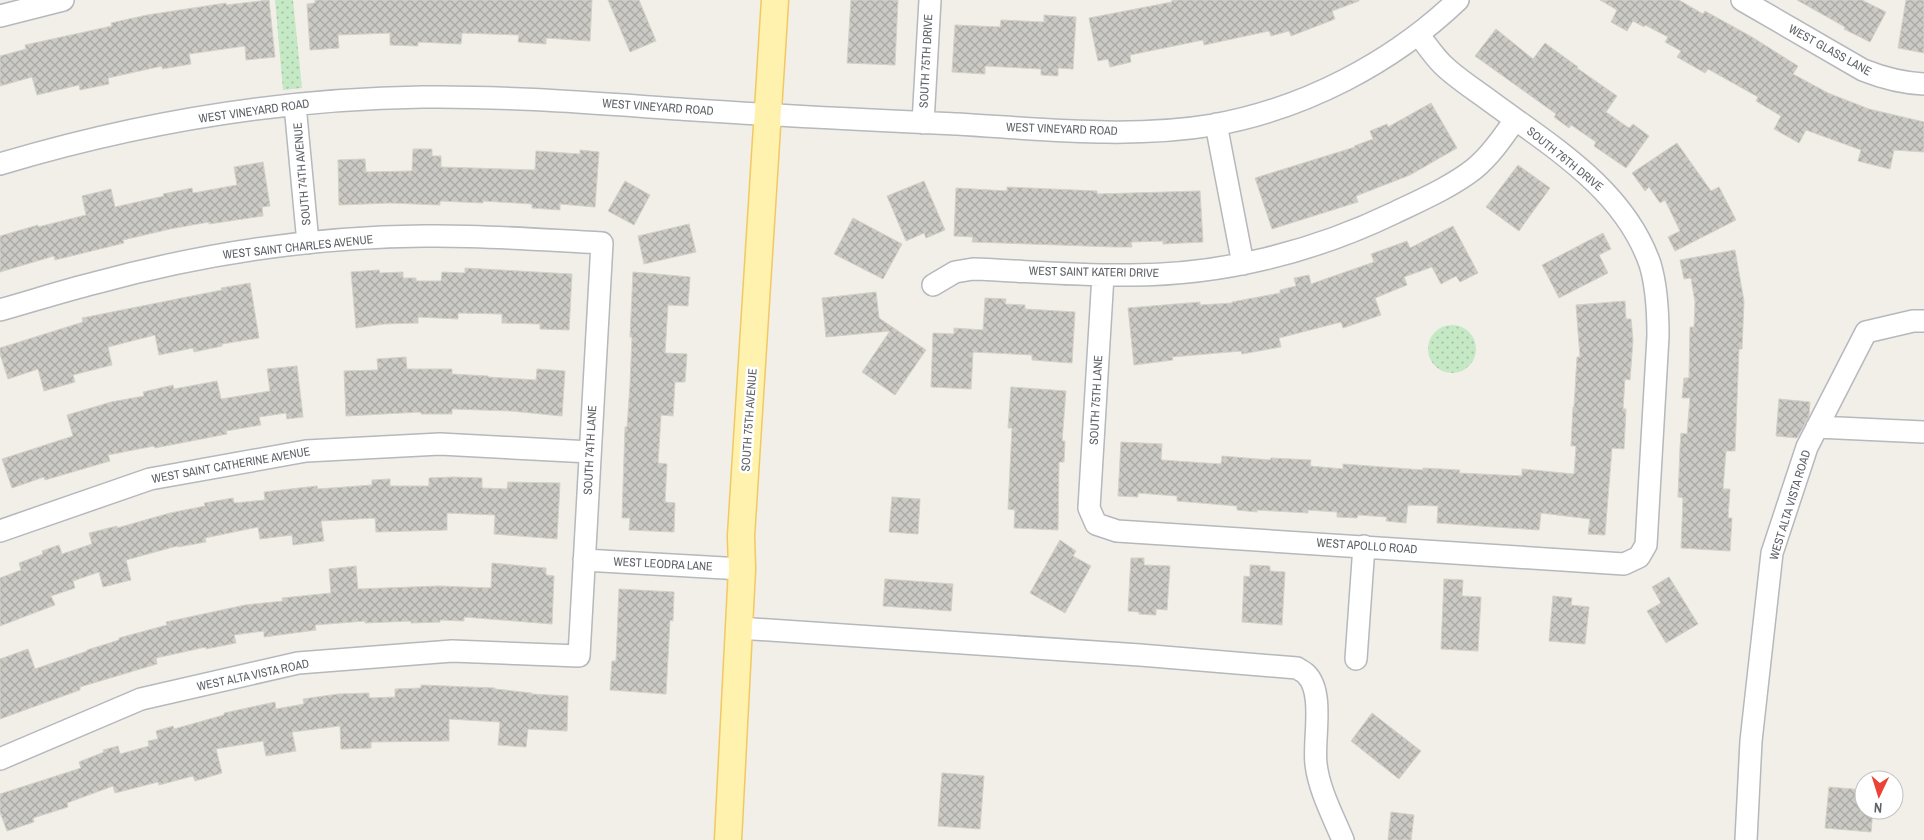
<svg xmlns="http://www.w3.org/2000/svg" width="1924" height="840" font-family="'Archivo Narrow',sans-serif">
<defs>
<pattern id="park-dots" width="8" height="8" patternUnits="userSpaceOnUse" patternTransform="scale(1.25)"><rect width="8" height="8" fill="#c5e8c5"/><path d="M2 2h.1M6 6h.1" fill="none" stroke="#a3c0a4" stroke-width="1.8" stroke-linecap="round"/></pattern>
<pattern id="building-cross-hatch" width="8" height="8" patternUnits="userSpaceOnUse" patternTransform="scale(1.25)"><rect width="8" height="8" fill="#cccac5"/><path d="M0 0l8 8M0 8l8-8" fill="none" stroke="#a9a8a4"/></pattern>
</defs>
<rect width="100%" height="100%" fill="#f1efe8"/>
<!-- park -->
<path fill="url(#park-dots)" d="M275 0H293L302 88 283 90Z
M1428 349a24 24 0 1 1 48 0a24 24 0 1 1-48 0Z"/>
<!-- building -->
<path fill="url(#building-cross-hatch)" stroke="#d6d1c6" d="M269 0 275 57 246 60 245 46 189 54 191 64 162 69V66L108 78 109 84 80 90 79 85 37 95 32 77 0 86V56L26 49 25 45 112 26 111 23 147 15 226 3V5Z
M315 0H592L590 41 546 38V44L518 42 519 35 462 33 461 44 418 42V46L390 45V33L338 35 339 48 310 50 307 4 315 3Z
M608 0H639L656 41 630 52Z
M851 0H898L895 65 847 63Z
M1172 0H1359V1L1332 11 1335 19 1291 36 1289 31 1271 36 1269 31 1204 45 1203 40 1130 55 1131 62 1110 67 1108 59 1098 61 1089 18 1172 2Z
M1600 0H1679L1703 14 1705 11 1752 37 1798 66 1793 74 1828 93 1869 109 1924 122V152L1894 150 1890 169 1858 161 1861 150 1806 130 1799 143 1774 129 1781 116 1756 101 1758 97 1708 69 1705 73 1677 57 1681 51 1665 42 1668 37 1645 25 1644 27 1633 21 1627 31 1611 22 1617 10Z
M1797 0H1862L1886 12 1870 42 1844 29 1845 27Z
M1906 0H1924V53L1898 48Z
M1044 15 1076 17 1073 69 1058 68V76L1041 75V69L985 66V74L952 72 955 25 1000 27 1001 20 1044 22Z
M1496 29 1533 59 1545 43 1578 67 1577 68 1617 96 1606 112 1629 128 1633 124 1649 136 1626 168 1594 146 1596 142 1571 125 1569 128 1554 117 1556 114 1475 56Z
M1431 103 1457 148 1410 175 1356 196 1358 202 1272 229 1255 178 1355 147 1354 146 1373 139 1370 131 1387 124 1388 127Z
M1677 143 1711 191 1719 187 1736 220 1675 251 1668 237 1680 231 1665 200 1660 203 1649 187 1645 191 1632 173Z
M413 149H432V156H441V167L535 170 536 151 580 154V150L599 152 595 207 560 204V210L532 208V204L483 201V203L440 201V205L390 203 339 205 338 160 365 159 366 172 412 171Z
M263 162 270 206 262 207 263 216 209 224V222L170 229 123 240 124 243 55 260 54 256 0 272V236L38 225V227L86 215 82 196 111 189 115 207 164 196 163 194 192 188 193 193 237 185 234 167Z
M1518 165 1550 188 1519 231 1486 207Z
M625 181 650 195 634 225 608 211Z
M924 181 945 230 926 238 924 233 906 241 887 196Z
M1007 187 1097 191V194L1200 191 1203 242 1163 244V241L1131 242 1132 247H1114L972 242 973 237 954 236 956 188 1007 191Z
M853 218 902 244 883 279 834 254Z
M689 224 696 252 644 264 638 236Z
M1453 226 1478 273 1460 282 1456 276 1441 284 1432 267 1404 277 1407 285 1375 298 1381 315 1343 328 1341 322 1279 338 1281 347 1242 354 1241 351 1172 357 1173 360 1134 365 1128 308 1200 302V305L1232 303V302L1280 293V290L1296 286 1294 278 1309 275 1311 284 1374 262 1371 254 1407 241 1410 248Z
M1603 233 1611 249 1599 255 1608 273 1559 298 1542 265Z
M1735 250 1744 301 1742 349H1739L1735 451H1726L1723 489H1730L1728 518H1732L1730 551 1681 548 1683 498 1678 497 1680 448 1681 433 1687 434 1690 398H1682L1684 378H1689L1690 327H1694L1695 302 1691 278 1684 279 1680 260Z
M465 268 572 274 569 330 540 329V324L502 323V314L458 313V319L418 317V323L384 324 356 328 351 272 379 270 380 273 403 272V278H416V281H441L442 272 465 273Z
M633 272 690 277 688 306 668 305 665 353 687 354 685 382H675L673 416 661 415 658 463 667 464 665 502 675 503 674 532 629 530 630 518H622L625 427H627L630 385 632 337H630Z
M250 283 259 338 222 344V346L194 352 193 348 159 355 155 335 108 347 112 365 73 375 75 382 44 391 38 369 8 379 0 354V348L83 322 82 318 222 290 221 288Z
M876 292 879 318 926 350 895 395 862 372 890 331 826 337 822 298Z
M985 298 1006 299 1005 304 1025 305V309L1075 312 1072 363 1032 360V355L973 352 971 389 931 387 933 333 954 334V328L983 330Z
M1625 301 1626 319H1631L1633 340 1630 380 1625 379 1623 409H1626L1624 449 1612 448 1605 535 1588 534 1590 519 1541 513 1539 530 1437 523 1438 506 1408 505 1406 523 1386 521 1387 517 1358 515 1357 518 1337 517V512L1308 510V513L1257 510V512L1237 510V506L1177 501V496L1138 493V497L1118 496 1121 442 1162 444 1161 460 1221 464 1222 456 1270 460 1271 458 1311 460 1310 466 1343 469V464L1423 470V468L1460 470 1459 473 1522 476V469L1574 474 1576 446H1571L1573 407H1574L1577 357H1580L1576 305Z
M406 357 407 369H452V374L488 376V377L536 380 537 369 565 371 562 416 511 411 452 409V414H421V412L346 416 344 371 378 370 377 359Z
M297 366 303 417 287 419 286 413 259 417 261 425 226 431 227 434 155 448 154 446 108 455 110 461 45 480 44 477 12 488 2 459 73 436 67 415 111 402 144 396 143 392 173 385 174 389 217 381 221 399 270 391 267 369Z
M1011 387 1066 391 1062 441H1065L1064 462H1059L1058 530 1014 528 1015 510 1008 509 1012 428H1008Z
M1779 399 1810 402 1809 416 1797 438 1776 436Z
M454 477 482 478V488L507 489 508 482 560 483 557 539 494 534 495 515 447 513V530L376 532 375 518 321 521 324 541 293 545 292 535 260 539 258 527 205 538 206 542 178 547 177 546 126 560 131 580 103 587 99 572 73 581 75 588 51 596 55 605 0 626V578L21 570 19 563 43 554 42 551 59 545 62 554 92 544 89 533 117 526V528L170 513 205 506 204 503 233 498 234 503 265 500 264 492 317 486 318 489 372 485V480L390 479V486H429V478Z
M892 497 920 499 918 534 889 532Z
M1060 540 1076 551 1073 556 1091 566 1065 613 1030 593Z
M1131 558H1144V565L1170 566 1167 610 1156 609V615L1139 614V612L1128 611Z
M492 563 546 568V575L554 576 552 624 464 617V621L440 620V622L411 623V621L365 623V621L315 625 316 630 264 637V631L234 635 236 643 206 649V647L156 658 157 664 80 687V690L0 719V659L28 649 35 669 87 651V650L119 640V638L167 625 166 622 245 605 283 601 282 598 331 593 329 569 356 566 358 589 439 586 491 588Z
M1250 565 1270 566V571L1285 572 1282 625 1242 622 1244 576 1250 577Z
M1669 577 1698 624 1666 643 1647 611 1661 603 1652 587Z
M885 579 953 584 951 611 883 606Z
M1444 579 1463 580 1462 596 1481 597 1478 651 1441 649Z
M619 589 674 592 673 621 670 620 666 694 610 690 612 661H616Z
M1553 596 1572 598 1571 605 1589 607 1585 644 1549 641Z
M421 685 495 688V689L532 693V694L568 696 567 731 528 729 526 747 498 745 500 722 449 719V741L371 742V748L341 749 340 726 292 732 296 751 266 756 263 741 216 749 222 773 195 781 193 776 159 785 158 782 115 793 113 786 67 803 68 807 33 818 34 822 7 831 0 812V794L81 768 79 762 104 752 103 750 118 746 120 754 149 746 148 741 158 739 156 731 173 726 174 729 224 715V713L275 702 276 709 304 704 303 699 338 694 369 693V698L395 697V689L421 688Z
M1372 713 1421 751 1399 779 1351 741Z
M942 773 984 776 980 829 938 826Z
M1829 787 1864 790V810H1873L1871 832 1825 828Z
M1391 812 1414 815 1411 840H1388Z"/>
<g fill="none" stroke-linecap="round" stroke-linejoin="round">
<defs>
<path id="minor" d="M1742 0 1863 70C1883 78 1902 83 1924 84
M0 16 63 0
M295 105 308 243
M923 123 930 0
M1216 124 1243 264
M0 164C137 123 280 99 423 97 513 96 604 104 694 110 782 116 870 120 957 124 1042 129 1129 139 1213 125 1304 109 1392 63 1458 0
M1103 275 1089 508 1096 524 1117 531 1624 564 1639 557 1646 545 1658 336C1658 312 1657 287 1650 264 1624 189 1551 146 1490 101 1474 89 1456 78 1442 64 1433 55 1426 44 1418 34
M933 285 955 272 973 269C1025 271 1079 276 1131 275 1222 275 1313 252 1394 213 1421 200 1451 187 1474 169 1490 156 1503 137 1515 120
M0 310C32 301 63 291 95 283 201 254 314 237 424 236 483 235 543 240 602 243L579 656 452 651 298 663 141 699 0 759
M1817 427 1924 432
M0 531 150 479 306 451 440 444 590 452
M584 560 742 569
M739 628 1140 655 1297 668C1300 670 1304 672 1306 674 1325 692 1313 740 1316 764 1319 790 1333 816 1343 840
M1356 659 1364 546
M1746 840 1751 741 1772 553 1807 447 1866 332 1913 321H1924"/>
<path id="major" d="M728 840 742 569 741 536 775 0"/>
</defs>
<!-- minor casing -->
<use href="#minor" stroke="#b5b8bc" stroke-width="24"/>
<!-- major casing -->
<use href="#major" stroke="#f2c960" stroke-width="29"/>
<!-- minor -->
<use href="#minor" stroke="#fff" stroke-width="21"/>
<!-- major -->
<use href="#major" stroke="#fff2af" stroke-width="26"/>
</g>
<g text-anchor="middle" stroke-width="5" stroke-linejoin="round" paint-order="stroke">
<!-- street labels -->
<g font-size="12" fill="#5f6368" stroke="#fff">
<text transform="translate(1830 50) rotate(29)" y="4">WEST GLASS LANE</text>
<text transform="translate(926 61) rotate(-87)" y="4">SOUTH 75TH DRIVE</text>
<text transform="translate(658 107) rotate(4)" y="4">WEST VINEYARD ROAD</text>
<text transform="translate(254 111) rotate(-8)" y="4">WEST VINEYARD ROAD</text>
<text transform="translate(1062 129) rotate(2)" y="4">WEST VINEYARD ROAD</text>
<text transform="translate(1565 159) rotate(39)" y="4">SOUTH 76TH DRIVE</text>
<text transform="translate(302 174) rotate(-95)" y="4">SOUTH 74TH AVENUE</text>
<text transform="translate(298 247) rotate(-6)" y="4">WEST SAINT CHARLES AVENUE</text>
<text transform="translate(1094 272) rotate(1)" y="4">WEST SAINT KATERI DRIVE</text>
<text transform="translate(1096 400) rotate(-87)" y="4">SOUTH 75TH LANE</text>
<text transform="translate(749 420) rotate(-86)" y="4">SOUTH 75TH AVENUE</text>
<text transform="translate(590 450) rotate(-87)" y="4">SOUTH 74TH LANE</text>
<text transform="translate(231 465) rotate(-10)" y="4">WEST SAINT CATHERINE AVENUE</text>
<text transform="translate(1790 505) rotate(-73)" y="4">WEST ALTA VISTA ROAD</text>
<text transform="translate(1367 546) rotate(4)" y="4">WEST APOLLO ROAD</text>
<text transform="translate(663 564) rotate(3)" y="4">WEST LEODRA LANE</text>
<text transform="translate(253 675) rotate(-12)" y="4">WEST ALTA VISTA ROAD</text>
</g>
</g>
<!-- north arrow -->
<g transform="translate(1879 795) rotate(184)"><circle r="24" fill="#ffffff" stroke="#bfc1c3"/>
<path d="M0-4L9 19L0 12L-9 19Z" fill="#ea4335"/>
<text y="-8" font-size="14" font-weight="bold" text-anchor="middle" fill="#5f6368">N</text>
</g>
</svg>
